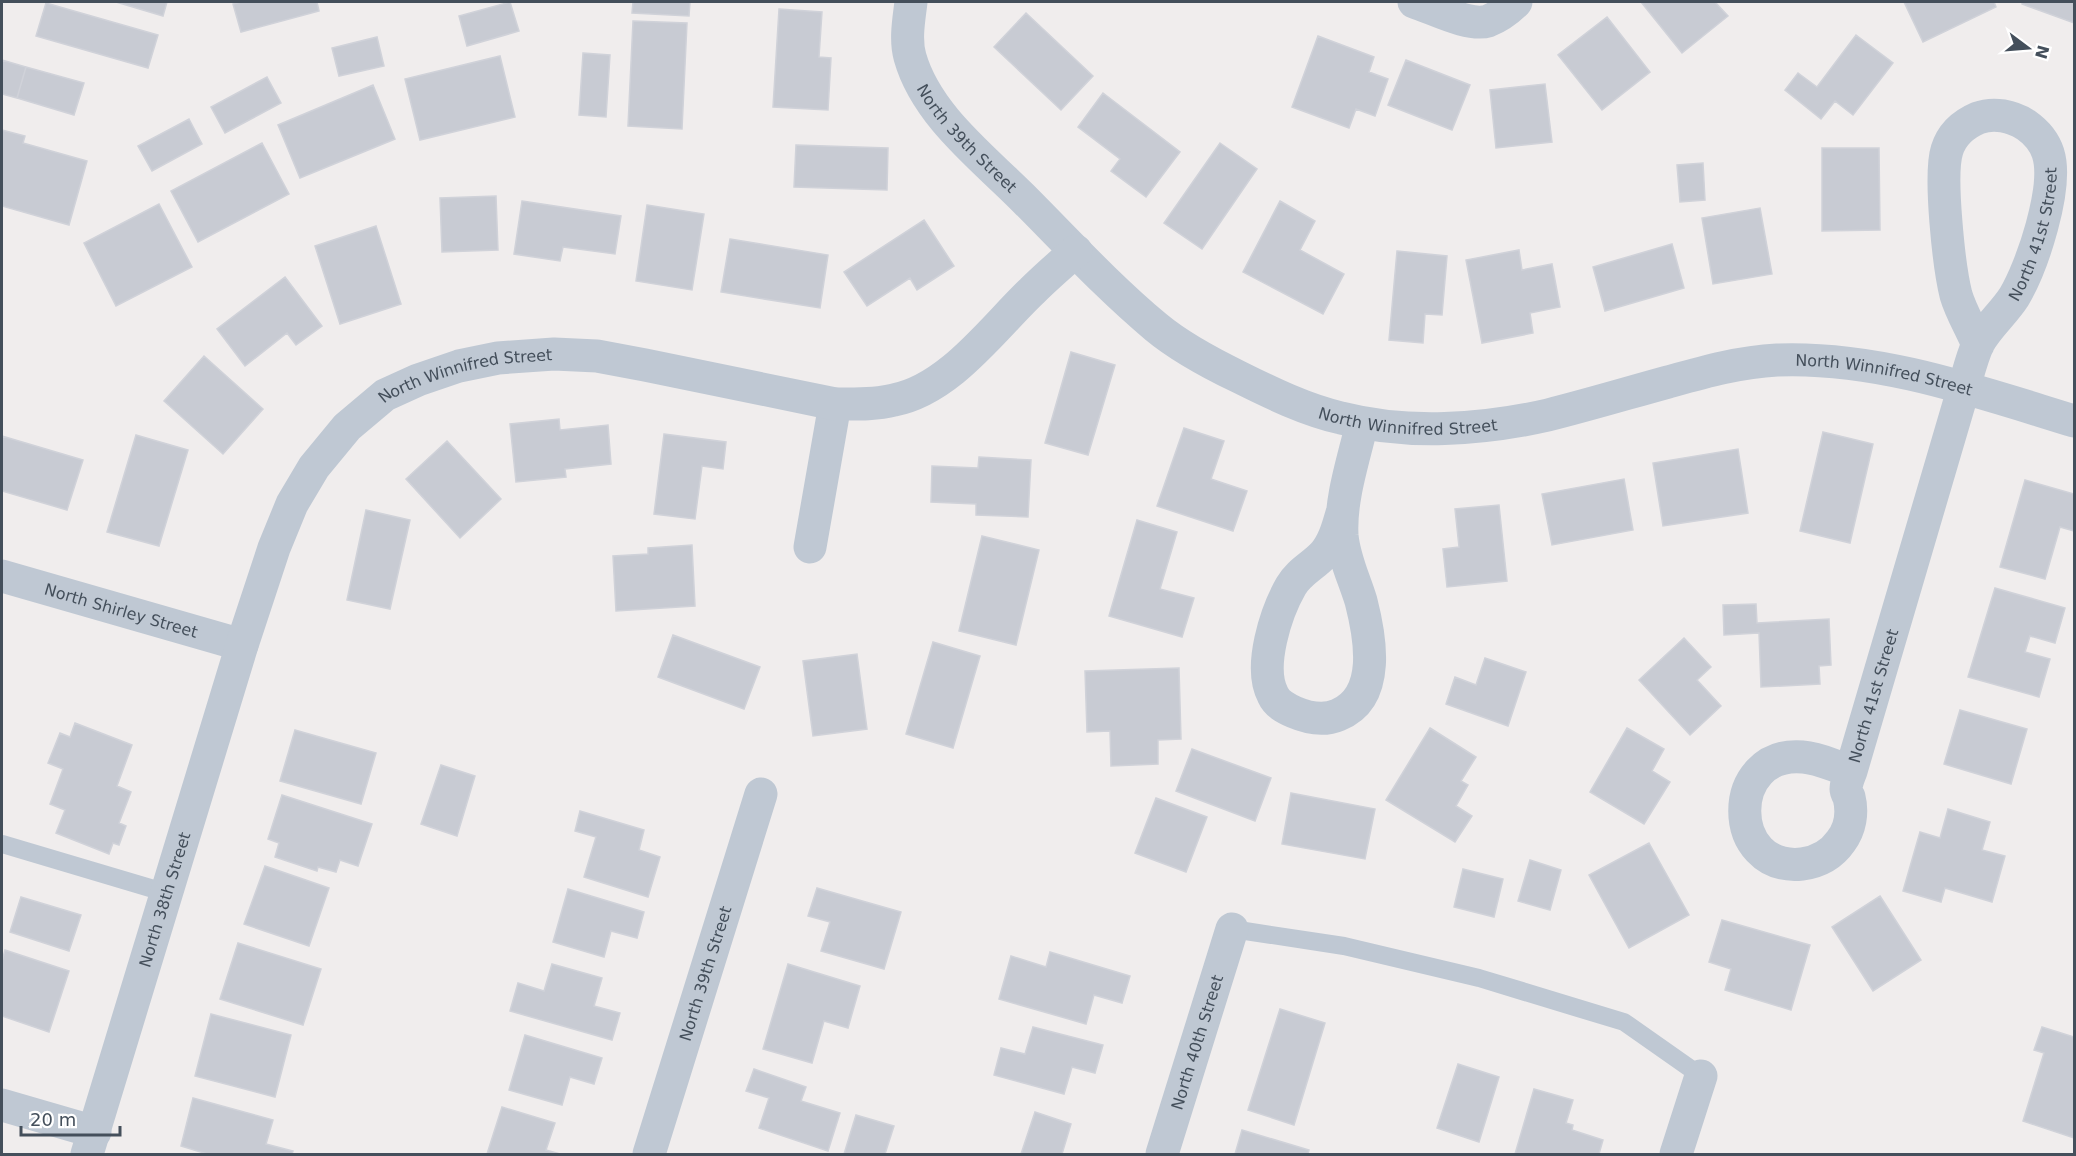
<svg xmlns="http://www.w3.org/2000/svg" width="2076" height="1156" font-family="'DejaVu Sans',sans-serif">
<rect width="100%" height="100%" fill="#f0eded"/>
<!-- building -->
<path fill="#c8cbd3" stroke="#d0d2d9" stroke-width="1.5" d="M116 2H167L163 16Z
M241 2H317L319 11 241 32 233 4Z
M510 2 519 31 467 46 459 16Z
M633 2H690L689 16 632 13Z
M1641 2H1715L1728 16 1682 53Z
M1904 2H1994L1996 7 1923 42Z
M2022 2H2074V23L2022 4Z
M46 3 158 35 148 68 36 36Z
M779 9 822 12 819 57 831 58 828 110 773 107Z
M1026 13 1093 76 1061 110 994 47Z
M1607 17 1650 72 1602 110 1558 55Z
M633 21 687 23 682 129 628 126Z
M1856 35 1893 63 1853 115 1835 101 1821 119 1785 90 1798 73 1817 87Z
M1318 36 1374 57 1369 72 1388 79 1375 116 1356 109 1349 128 1292 107Z
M377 37 384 66 339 76 332 48Z
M583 53 610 55 606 117 579 115Z
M500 56 515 117 420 140 405 79Z
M2 60 26 67 17 98 2 94Z
M1406 60 1470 85 1452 130 1388 105Z
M26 67 84 83 74 115 17 98Z
M267 77 281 103 225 133 211 107Z
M1545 84 1552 142 1496 148 1490 90Z
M373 85 395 139 300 178 278 125Z
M1103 93 1180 152 1146 197 1111 171 1120 159 1078 127Z
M189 119 202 144 152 171 138 146Z
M2 130 25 136 23 143 87 161 69 225 2 206Z
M262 143 289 194 198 242 171 191Z
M1220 143 1257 169 1202 249 1164 223Z
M796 145 888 148 887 190 794 187Z
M1822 148H1879L1880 230 1822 231Z
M1703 163 1705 200 1680 202 1677 165Z
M496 196 498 250 442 252 440 198Z
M522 201 621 216 615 254 563 247 560 261 514 254Z
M1280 201 1315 221 1300 250 1344 274 1323 314 1243 272Z
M159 204 192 267 116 306 84 243Z
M647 205 704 214 692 290 636 281Z
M1760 208 1772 274 1713 284 1702 218Z
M924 220 954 266 917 290 910 278 867 306 844 272Z
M376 226 401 304 340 324 315 246Z
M730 239 828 255 820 308 721 292Z
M1672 244 1684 288 1605 311 1593 267Z
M1519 250 1522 270 1552 264 1560 307 1530 313 1533 333 1482 343 1466 260Z
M1397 251 1447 256 1442 315 1425 314 1423 343 1389 340Z
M285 277 322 326 296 345 287 333 245 366 217 329Z
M1071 352 1115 365 1088 455 1045 443Z
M204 356 263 409 223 454 164 401Z
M559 419 560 430 608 425 611 464 565 469 566 477 516 482 510 424Z
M1184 428 1224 441 1211 479 1247 491 1233 531 1157 506Z
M1823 432 1873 444 1850 543 1800 531Z
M664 434 726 442 723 469 702 466 695 519 654 514Z
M136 435 188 450 159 546 107 532Z
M2 436 83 460 67 510 2 491Z
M447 441 501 499 460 538 406 479Z
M1738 449 1748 513 1663 526 1653 463Z
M979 457 1031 460 1028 517 976 515V504L931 502 932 466 978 468Z
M1624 479 1633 530 1552 545 1542 494Z
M2025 480 2074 494V531L2060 527 2045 579 2000 567Z
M1499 505 1507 581 1447 587 1443 549 1459 547 1455 509Z
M366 510 410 520 390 609 347 600Z
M1137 520 1177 532 1160 589 1194 598 1182 637 1109 616Z
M982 536 1039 550 1016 645 959 631Z
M692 545 695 606 616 611 613 556 648 554V548Z
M1995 588 2065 608 2055 643 2030 636 2025 652 2050 659 2039 697 1968 677Z
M1756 604 1757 623 1829 619 1831 665 1819 666 1820 684 1761 687 1759 633 1724 635 1723 605Z
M673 635 760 667 744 709 658 677Z
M1684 638 1711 667 1697 680 1721 706 1690 735 1639 680Z
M933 642 980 656 953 748 906 734Z
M857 654 867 729 813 736 803 661Z
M1485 658 1526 672 1508 726 1446 704 1455 677 1476 685Z
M1179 668 1181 739 1158 740V764L1111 766 1110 731 1087 732 1085 671Z
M1960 710 2027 729 2011 784 1944 764Z
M75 723 132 745 117 786 131 792 119 823 126 826 119 845 113 843 109 854 56 833 65 810 50 804 63 769 48 763 60 733 70 737Z
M1430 728 1476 757 1461 781 1468 785 1456 806 1472 816 1455 842 1386 800Z
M1627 728 1664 749 1652 771 1670 782 1644 824 1590 792Z
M295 730 376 753 361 804 280 781Z
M1192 749 1271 778 1255 821 1176 791Z
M441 765 475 776 457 836 421 824Z
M1291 793 1375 809 1365 859 1282 844Z
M282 795 372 824 358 866 340 860 336 872 318 867 317 871 275 857 279 843 268 839Z
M1156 798 1207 817 1186 872 1135 853Z
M1948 809 1990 822 1982 850 2005 856 1992 902 1945 888 1941 902 1903 891 1920 832 1940 838Z
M580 811 644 830 639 850 660 857 648 897 584 877 596 837 575 831Z
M1649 843 1689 915 1629 948 1589 875Z
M1530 860 1561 870 1550 910 1518 901Z
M265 866 329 888 309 946 244 924Z
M1463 869 1503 879 1494 917 1454 907Z
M817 888 901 912 884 969 821 951 830 922 808 916Z
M568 889 644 912 637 938 611 931 604 957 553 942Z
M1880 896 1921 960 1873 991 1832 927Z
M21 897 81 915 69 951 10 932Z
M1722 920 1810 945 1791 1010 1725 990 1731 969 1709 962Z
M238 943 321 969 303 1025 220 999Z
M5 950 69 971 49 1032 2 1016V961Z
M1050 952 1130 976 1122 1003 1094 995 1086 1024 999 999 1011 956 1046 967Z
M552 964 602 978 594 1006 620 1013 612 1040 510 1011 518 983 544 991Z
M788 964 860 986 848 1028 824 1021 812 1063 763 1049Z
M1280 1009 1325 1023 1294 1125 1248 1110Z
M211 1014 291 1035 275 1097 195 1076Z
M1033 1027 1103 1045 1095 1073 1072 1067 1064 1094 994 1075 1001 1048 1025 1054Z
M2042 1027 2074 1037V1138L2023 1121 2044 1053 2034 1050Z
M525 1035 602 1058 594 1084 570 1077 562 1105 509 1090Z
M1458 1064 1499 1077 1479 1142 1437 1128Z
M754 1069 806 1087 801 1101 840 1113 828 1151 759 1128 769 1098 746 1091Z
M1534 1089 1573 1100 1566 1123 1573 1125 1572 1130 1603 1140 1599 1154H1515Z
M193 1098 273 1120 266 1144 293 1151 292 1154H207L181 1146Z
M502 1107 555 1123 546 1150 560 1154H487Z
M1035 1112 1071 1124 1062 1154H1021Z
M856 1115 894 1126 885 1154H844Z
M1242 1130 1309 1150 1308 1154H1235Z"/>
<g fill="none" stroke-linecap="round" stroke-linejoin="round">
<!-- service -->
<path stroke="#bfc8d3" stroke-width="18" d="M2 844 167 893
M1232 929 1344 946 1479 978 1624 1022 1701 1076"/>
<!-- minor -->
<g stroke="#bfc8d3" stroke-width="33">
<path id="s1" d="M911 2C909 19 905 39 910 57 926 114 981 156 1021 196 1065 240 1108 287 1156 327 1180 347 1210 363 1239 377 1271 393 1306 410 1341 418 1407 435 1482 430 1548 415 1588 405 1628 393 1668 382 1704 372 1739 362 1777 360 1878 356 1979 392 2074 421"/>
<path d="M1414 2C1433 8 1469 27 1488 21 1498 17 1509 9 1516 2"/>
<path d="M1342 513C1338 527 1334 542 1324 554 1313 566 1299 572 1291 586 1276 612 1258 667 1273 695 1277 704 1285 708 1294 712 1308 718 1324 721 1338 715 1382 697 1370 636 1361 601 1354 578 1344 559 1342 535 1340 498 1354 459 1362 423"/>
<path d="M810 547 835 404"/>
<path id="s2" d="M2 576 242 645"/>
<path id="s3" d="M1851 771C1836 767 1819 758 1803 757 1725 750 1726 872 1802 864 1818 862 1832 854 1841 841 1850 829 1853 813 1849 797 1848 795 1846 792 1846 789 1846 784 1849 776 1851 771L1964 387C1968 374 1972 357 1978 344 1987 327 2003 314 2014 297 2032 267 2059 187 2048 153 2044 141 2036 132 2026 125 2012 116 1994 112 1978 118 1964 124 1952 134 1947 150 1939 175 1949 267 1956 295 1961 312 1971 328 1978 345"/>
<path d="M2 1105 95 1132"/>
<path id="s4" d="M87 1154 242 645 274 548 292 504 314 467 347 427 385 395 418 380 459 366 498 358 554 354 597 356 645 365 835 404C854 404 874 405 894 400 950 389 993 328 1032 291 1046 277 1061 264 1076 251"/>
<path id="s5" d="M649 1154 761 794"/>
<path id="s6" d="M1162 1154 1232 929"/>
<path d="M1676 1154 1701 1076"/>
</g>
</g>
<g text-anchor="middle" stroke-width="4.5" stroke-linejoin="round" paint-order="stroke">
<!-- street labels -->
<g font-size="16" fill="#444f5b" stroke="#fff">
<text dy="6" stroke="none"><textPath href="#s1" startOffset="156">North 39th Street</textPath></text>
<text dy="6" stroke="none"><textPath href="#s3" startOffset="921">North 41st Street</textPath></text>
<text dy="6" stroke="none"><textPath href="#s1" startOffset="1184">North Winnifred Street</textPath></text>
<text dy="6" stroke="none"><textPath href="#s4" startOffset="910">North Winnifred Street</textPath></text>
<text dy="6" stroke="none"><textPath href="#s1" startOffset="698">North Winnifred Street</textPath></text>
<text dy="6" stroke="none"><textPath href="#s2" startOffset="124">North Shirley Street</textPath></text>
<text dy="6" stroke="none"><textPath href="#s3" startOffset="428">North 41st Street</textPath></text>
<text dy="6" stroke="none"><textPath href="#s4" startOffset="266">North 38th Street</textPath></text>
<text dy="6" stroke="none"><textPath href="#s5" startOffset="189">North 39th Street</textPath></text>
<text dy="6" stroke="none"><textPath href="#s6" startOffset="117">North 40th Street</textPath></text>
</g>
</g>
<!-- border -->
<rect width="2076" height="1156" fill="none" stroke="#444f5b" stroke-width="6"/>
<!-- north arrow -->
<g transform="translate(2028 48) rotate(106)" stroke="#ffffff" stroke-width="4.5" paint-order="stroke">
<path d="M0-4.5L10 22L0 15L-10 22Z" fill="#444f5b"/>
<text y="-9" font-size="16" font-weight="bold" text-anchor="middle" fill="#444f5b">N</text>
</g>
<!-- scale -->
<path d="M21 1126v9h99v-9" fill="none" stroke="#444f5b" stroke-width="3"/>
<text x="30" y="1126" font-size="18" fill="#444f5b" stroke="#ffffff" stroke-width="4.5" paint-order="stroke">20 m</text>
</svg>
